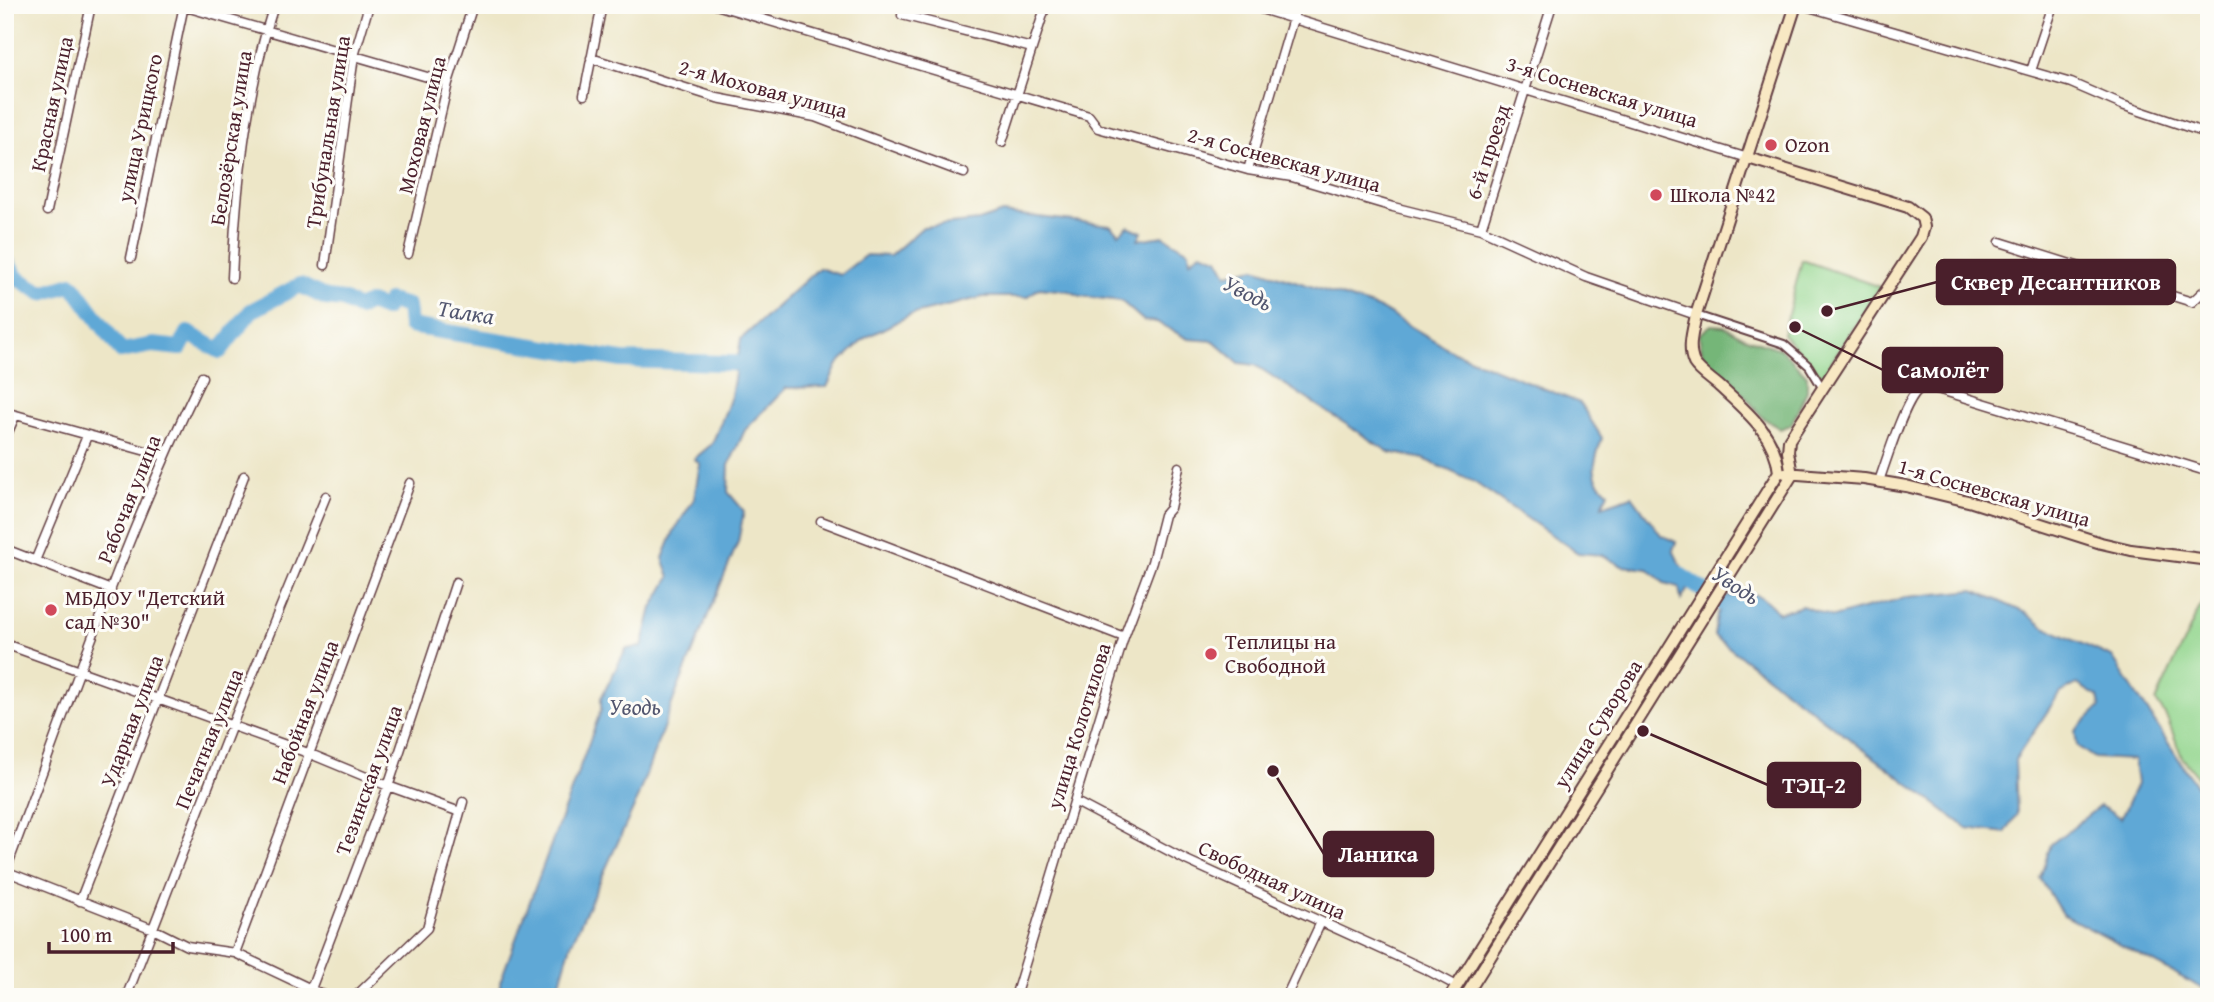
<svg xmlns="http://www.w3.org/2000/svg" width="2214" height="1002" font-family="'Gentium Book Plus',serif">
<rect width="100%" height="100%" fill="#fdfcf7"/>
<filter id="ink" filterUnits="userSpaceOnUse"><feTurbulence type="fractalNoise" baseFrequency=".0143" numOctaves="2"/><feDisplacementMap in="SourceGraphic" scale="14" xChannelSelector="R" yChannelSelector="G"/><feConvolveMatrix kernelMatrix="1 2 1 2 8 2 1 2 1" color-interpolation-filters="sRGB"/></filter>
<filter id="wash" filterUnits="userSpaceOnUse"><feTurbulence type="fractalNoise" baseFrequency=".00686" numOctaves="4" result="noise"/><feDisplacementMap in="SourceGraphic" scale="28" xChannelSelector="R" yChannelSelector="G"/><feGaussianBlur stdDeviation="1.57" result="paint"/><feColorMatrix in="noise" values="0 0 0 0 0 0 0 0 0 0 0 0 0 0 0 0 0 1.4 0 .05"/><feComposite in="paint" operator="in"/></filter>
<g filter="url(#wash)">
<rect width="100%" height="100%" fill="#ede6c7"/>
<!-- green -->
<path fill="#92d58d" stroke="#6e7a5c" stroke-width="2" d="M1802 260 1880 287 1822 376 1783 334Z
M2209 588V791L2182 757 2167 718 2156 701Z"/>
<!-- forest -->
<path fill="#75b678" stroke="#606a52" stroke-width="2" d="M1711 325 1724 326 1746 338 1781 349 1807 376V391L1791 425 1780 429 1762 417 1744 395 1703 358 1699 335Z"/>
<!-- water -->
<path fill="#5fa8d6" stroke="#546480" stroke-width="2" d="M1002 213 1110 225 1119 234 1128 226 1142 232 1138 240 1163 236 1189 251 1190 261 1201 252 1218 258 1227 274 1255 268 1381 309 1454 352 1580 403 1602 438C1595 461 1587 475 1608 492L1602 506 1632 496 1661 535 1676 542 1673 550 1683 570 1695 577 1681 600 1679 587 1664 583 1648 569 1622 566 1602 555 1578 553 1474 482 1424 459 1389 452 1255 365 1239 363 1214 341 1188 339 1157 322 1144 321 1121 301 1081 296 1069 291 1039 288 1027 297H983L910 315 865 338 838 364 827 387 786 388 745 430 729 465 728 492 744 511 738 542 676 693 634 807 571 944 558 990 542 997H500V982L601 710V698L626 649 642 647 652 608 670 577 663 558 674 531 694 499 700 464 694 459 712 444 726 410 731 396 741 339 819 268 840 275 866 255 890 256 923 227 979 221Z
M1974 590 2026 613 2044 627 2112 657 2209 805V993L2204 989 2062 914 2040 878 2051 844 2100 806 2121 818 2137 784 2134 760 2094 758 2077 746 2075 731 2100 707 2098 697 2077 684 2059 694 2015 760 2017 814 2005 833 1967 828 1714 636 1717 615 1728 596C1755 592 1761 592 1778 613L1802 606 1833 617 1907 597Z"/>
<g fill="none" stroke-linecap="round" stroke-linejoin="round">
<!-- river -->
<path stroke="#5fa8d6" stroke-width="16" d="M5 259 17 278 42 293 72 284 121 351 153 345 180 348 188 333 220 351 251 311 300 285 326 298 343 300 358 308 370 303 385 309 389 301 408 306 410 326 622 360 758 364
M1674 571 1740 615"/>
</g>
</g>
<g filter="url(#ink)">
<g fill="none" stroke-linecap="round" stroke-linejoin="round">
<defs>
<path id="pedestrian" d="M1696 315 1784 344 1809 366 1823 389"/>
<path id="minor" d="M179 5 448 83
M716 5 1089 116 1098 128 1248 170 1292 177 1393 207 1481 229 1586 277 1696 315
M1248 5 1748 158
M1802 5 2071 83 2122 105 2209 134
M902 15 1032 48
M591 58 717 98 815 117 964 173
M2031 71 2053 5
M584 95 602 5
M1002 142 1046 5
M1248 170 1297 5
M47 211 91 5
M1481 229 1552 5
M2000 242 2192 302 2207 288 2209 292
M408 254 448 83 473 5
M131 258 184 5
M325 265 354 56 369 5
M232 278C236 187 246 93 274 5
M5 412 164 456
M5 439 15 416
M1879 481C1886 462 1904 402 1918 390 1923 387 1929 388 1934 388L2209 472
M821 521 1124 637
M5 549 111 590
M35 561 87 436
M5 644 308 753 388 786 460 812
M1076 802 1186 860 1427 970 1457 986
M5 871 153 929 187 946 235 953 328 997
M5 872C68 706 124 537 202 377
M80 901 244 476
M235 953 410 483
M311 989 390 781 456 582
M130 997 129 990 232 725 326 496
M355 997 427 928 463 802
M1015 997 1124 637 1152 562 1164 515 1170 508 1179 467
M1286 997 1321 922"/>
<path id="secondary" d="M1748 158 1908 207 1922 218 1924 227 1921 237 1789 440 1788 452 1792 475
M1779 472C1775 433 1745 410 1718 385 1711 379 1699 371 1694 363 1687 348 1693 330 1696 315L1796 5
M1785 473 1864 479 1906 486 1972 502 2101 543 2131 550 2209 560
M1450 997 1779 472
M1465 997 1792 475"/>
</defs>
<!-- pedestrian casing -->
<use href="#pedestrian" stroke="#623d42" stroke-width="10"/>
<!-- minor casing -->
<use href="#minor" stroke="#623d42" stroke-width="11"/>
<!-- secondary casing -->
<use href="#secondary" stroke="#623d42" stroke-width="14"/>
<!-- pedestrian -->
<use href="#pedestrian" stroke="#fff" stroke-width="6"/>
<!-- minor -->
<use href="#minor" stroke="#fff" stroke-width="8"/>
<!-- secondary -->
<use href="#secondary" stroke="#f8e8c3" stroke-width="10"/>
</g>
</g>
<!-- markers -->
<g fill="#d1495b" stroke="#fdfcf7" stroke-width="2.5">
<circle cx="1771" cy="145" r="7"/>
<circle cx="1656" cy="195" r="7"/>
<circle cx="51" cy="610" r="7"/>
<circle cx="1211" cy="654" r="7"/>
</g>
<g text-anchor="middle" stroke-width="6" stroke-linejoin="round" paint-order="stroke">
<!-- street labels -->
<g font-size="21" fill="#4a1f2b" stroke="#fdfcf7">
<text transform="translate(763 89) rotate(15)" y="7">2-я Моховая улица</text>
<text transform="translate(1602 92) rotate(17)" y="7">3-я Сосневская улица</text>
<text transform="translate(52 104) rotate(-78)" y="7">Красная улица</text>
<text transform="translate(422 125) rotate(-76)" y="7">Моховая улица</text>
<text transform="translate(140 128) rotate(-78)" y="7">улица Урицкого</text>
<text transform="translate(328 132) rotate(-81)" y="7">Трибунальная улица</text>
<text transform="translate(231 138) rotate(-81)" y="7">Белозёрская улица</text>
<text transform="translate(1488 152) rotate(-72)" y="7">6-й проезд</text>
<text transform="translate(1284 160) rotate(15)" y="7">2-я Сосневская улица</text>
<text transform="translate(1994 493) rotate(16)" y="7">1-я Сосневская улица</text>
<text transform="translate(129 499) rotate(-68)" y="7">Рабочая улица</text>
<text transform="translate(305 712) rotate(-69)" y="7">Набойная улица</text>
<text transform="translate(132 721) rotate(-69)" y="7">Ударная улица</text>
<text transform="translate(1598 724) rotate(-58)" y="7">улица Суворова</text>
<text transform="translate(1079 726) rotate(-73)" y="7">улица Колотилова</text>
<text transform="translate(209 739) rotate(-68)" y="7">Печатная улица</text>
<text transform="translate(369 780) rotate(-70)" y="7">Тезинская улица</text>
<text transform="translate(1272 880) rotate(25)" y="7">Свободная улица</text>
</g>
<!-- poi labels -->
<g font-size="21" fill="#4a1f2b" stroke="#fdfcf7" text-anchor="start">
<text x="1785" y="152">Ozon</text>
<text x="1670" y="202">Школа №42</text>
<text x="65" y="605">МБДОУ "Детский<tspan x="65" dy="24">сад №30"</tspan></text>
<text x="1225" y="649">Теплицы на<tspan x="1225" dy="24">Свободной</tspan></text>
</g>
<!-- water labels -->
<g font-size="23" font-style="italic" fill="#52566f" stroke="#fdfcf7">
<text transform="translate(1248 293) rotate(27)" y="8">Уводь</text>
<text transform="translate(466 312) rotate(9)" y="8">Талка</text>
<text transform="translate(1736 585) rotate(33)" y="8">Уводь</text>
<text x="635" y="715">Уводь</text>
</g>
</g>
<!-- callouts -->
<path fill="none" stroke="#4a1f2b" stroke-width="2.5" d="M1827 311L1937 282M1795 327L1883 370M1643 731L1768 785M1273 771L1324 854"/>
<g fill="#4a1f2b" stroke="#fdfcf7" stroke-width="2.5">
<circle cx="1827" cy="311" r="7"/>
<circle cx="1795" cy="327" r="7"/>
<circle cx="1643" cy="731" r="7"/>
<circle cx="1273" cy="771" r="7"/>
</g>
<g fill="#4a1f2b" stroke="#4a1f2b" stroke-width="2.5">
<rect x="1937" y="260" width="238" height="44" rx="7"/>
<rect x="1883" y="348" width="119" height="44" rx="7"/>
<rect x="1768" y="763" width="92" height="44" rx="7"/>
<rect x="1324" y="832" width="109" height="44" rx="7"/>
</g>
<g font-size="23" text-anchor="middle" font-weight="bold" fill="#fff">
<text x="2056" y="290">Сквер Десантников</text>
<text x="1943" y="378">Самолёт</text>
<text x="1814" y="793">ТЭЦ-2</text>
<text x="1378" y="862">Ланика</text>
</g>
<!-- margin -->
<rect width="2214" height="1002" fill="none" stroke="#fdfcf7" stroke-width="28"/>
<!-- scale -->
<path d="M49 942v10h124v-10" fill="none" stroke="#4a1f2b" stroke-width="3.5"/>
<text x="60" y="942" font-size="21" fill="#4a1f2b" stroke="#fdfcf7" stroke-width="5" paint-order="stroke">100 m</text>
</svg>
